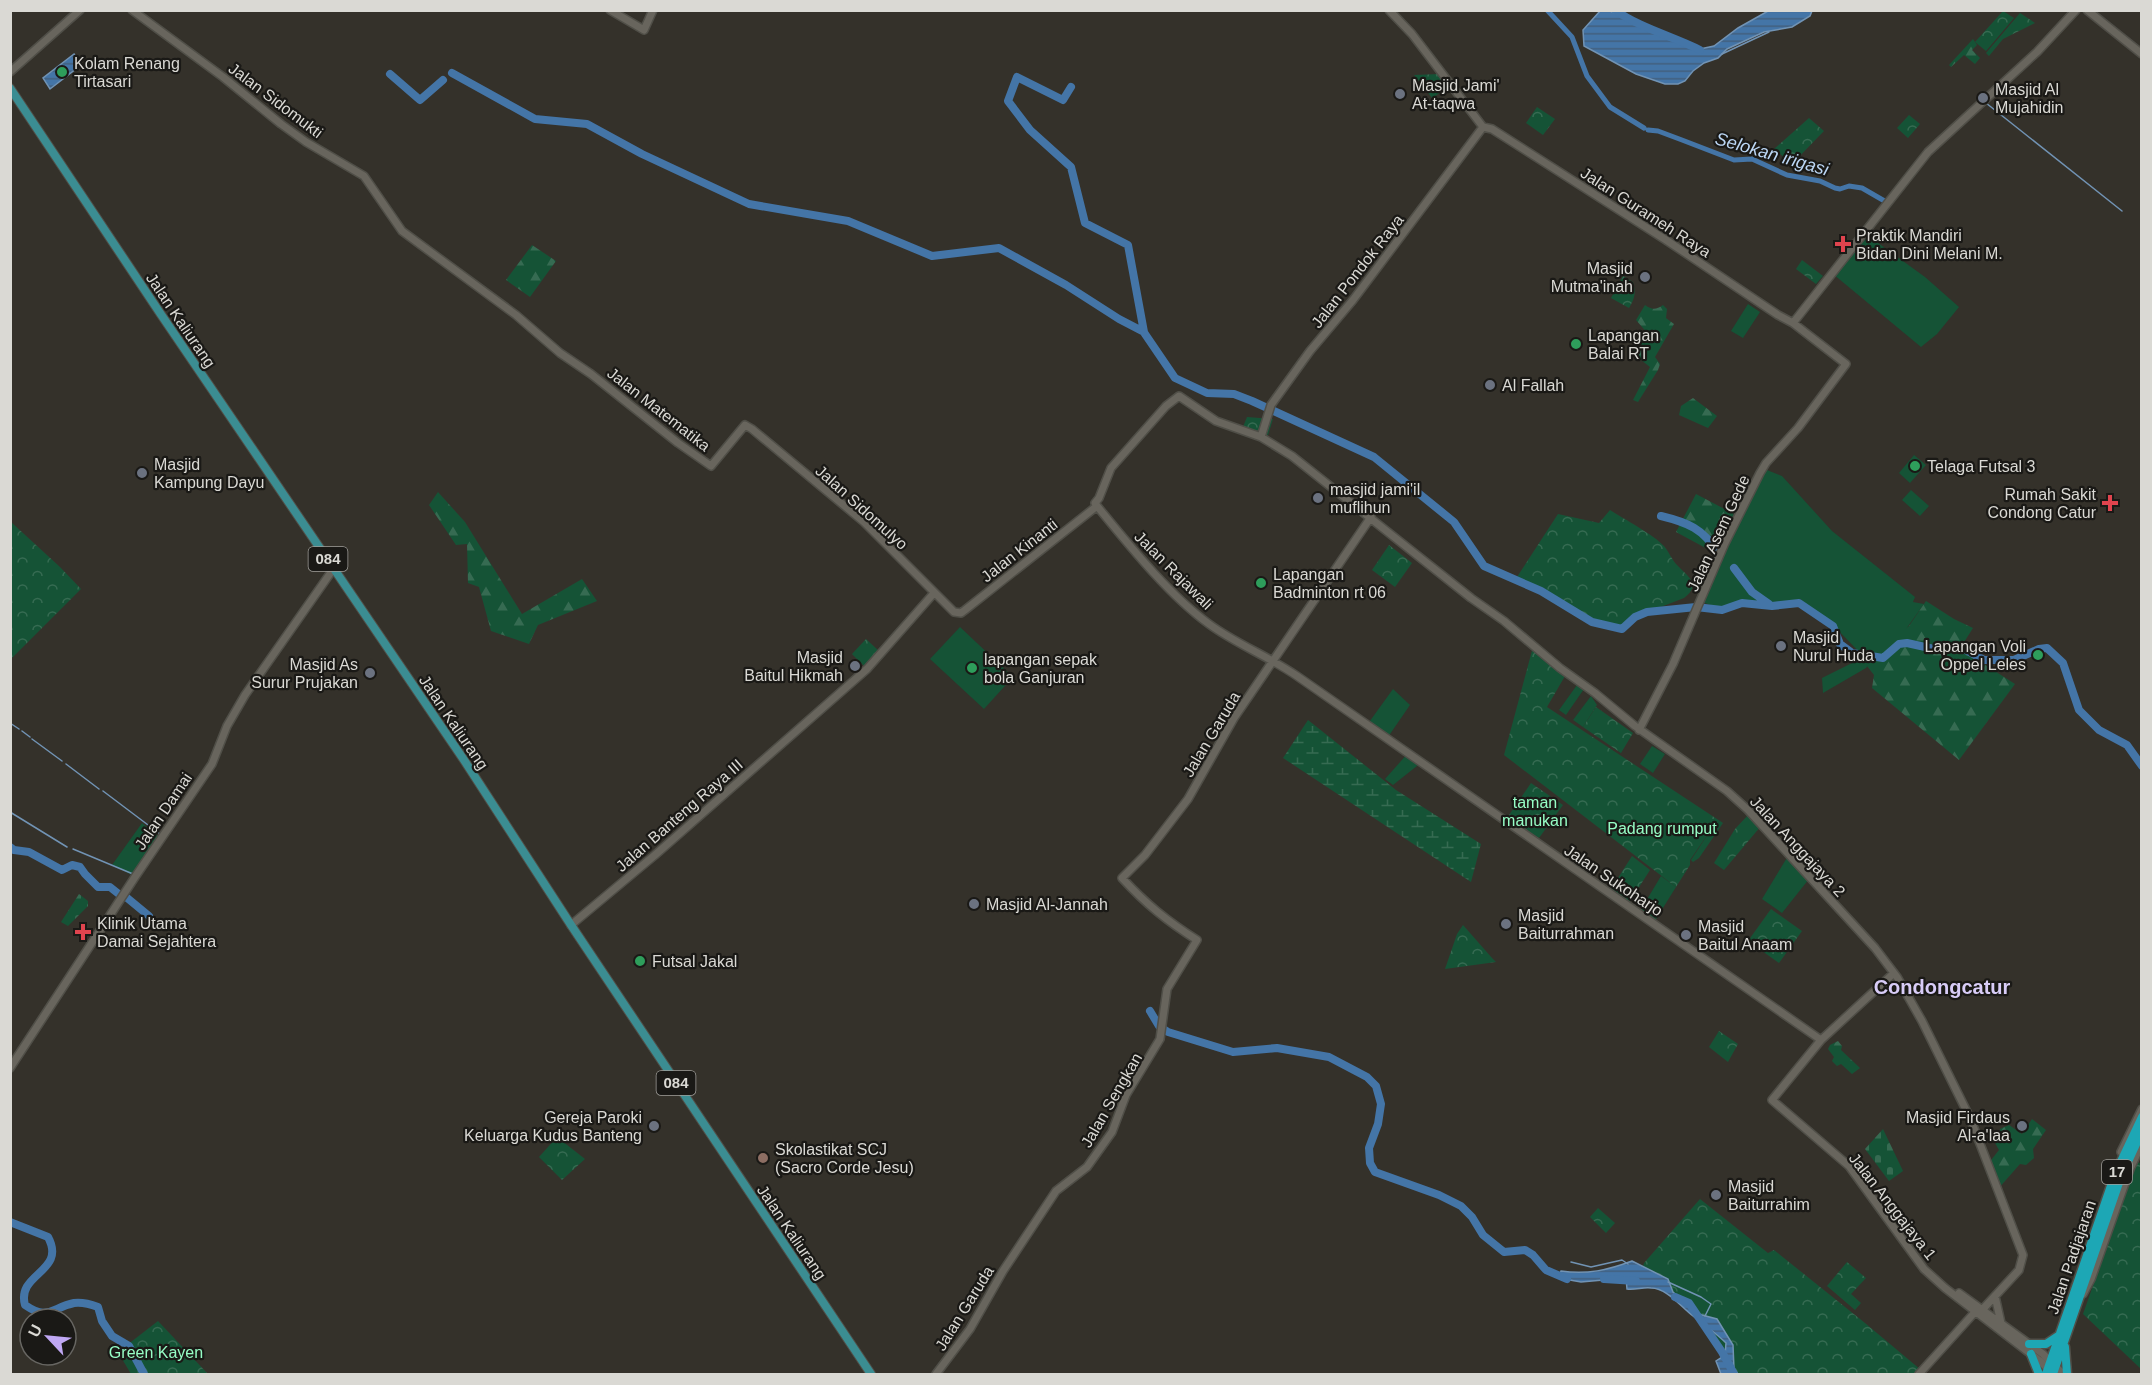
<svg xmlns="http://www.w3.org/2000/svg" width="2152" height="1385" font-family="Arial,sans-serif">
<defs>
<pattern id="forest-firs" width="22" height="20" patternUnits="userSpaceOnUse" patternTransform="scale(1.5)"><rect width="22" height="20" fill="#155336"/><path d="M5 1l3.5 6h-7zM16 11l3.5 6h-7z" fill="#366b52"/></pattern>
<pattern id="wetland-marsh" width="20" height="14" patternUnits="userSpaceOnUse" patternTransform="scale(1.5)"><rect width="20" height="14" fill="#155336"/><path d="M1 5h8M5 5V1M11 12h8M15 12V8" fill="none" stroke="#366b52"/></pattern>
<pattern id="cemetery-stones" width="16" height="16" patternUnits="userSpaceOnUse" patternTransform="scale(1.5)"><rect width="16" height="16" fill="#155336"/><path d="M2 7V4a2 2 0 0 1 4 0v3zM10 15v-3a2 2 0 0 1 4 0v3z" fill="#366b52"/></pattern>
<pattern id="park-crowns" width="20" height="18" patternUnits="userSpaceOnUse" patternTransform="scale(1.5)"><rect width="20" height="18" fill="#155336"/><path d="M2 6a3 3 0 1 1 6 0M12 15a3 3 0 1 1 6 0" fill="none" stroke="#366b52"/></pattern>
<pattern id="water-rules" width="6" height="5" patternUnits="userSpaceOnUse" patternTransform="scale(1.5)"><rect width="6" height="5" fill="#4475a7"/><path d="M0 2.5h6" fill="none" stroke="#43607e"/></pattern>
</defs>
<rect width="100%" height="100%" fill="#34312a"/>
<!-- grass -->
<path fill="#155336" d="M1867 235 1925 277 1959 307 1937 334 1921 347 1833 274Z
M1748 304 1760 312 1743 338 1731 331Z
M1914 455 1926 465 1910 483 1899 473Z
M1762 468 1782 476 1832 531 1915 597 1913 602 1924 604 1886 657 1878 654 1866 668 1823 693 1822 678 1864 657 1833 625 1800 599 1772 606 1741 603 1722 609 1702 602Z
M1911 490 1929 506 1920 516 1902 500Z
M960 627 1013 677 984 709 930 659Z
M1577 685 1584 689 1566 715 1559 710Z
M1393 689 1410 705 1388 737 1367 725Z
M1591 696 1597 705 1583 727 1573 720Z
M1652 746 1665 754 1653 773 1640 764Z
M1409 752 1422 762 1393 785 1385 779Z
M142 823 161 839 134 876 112 865Z
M1788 856 1809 879 1782 913 1762 899Z
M1661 876 1676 887 1653 924 1637 916Z"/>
<!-- forest -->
<path fill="url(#forest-firs)" d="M1973 39 1977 45 1972 50 1980 58 1975 64 1964 55 1951 67 1949 65Z
M532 245 556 261 530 297 506 280Z
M1645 305C1652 310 1656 310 1663 305L1667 309 1666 318 1674 324 1655 357 1660 364 1658 370 1638 402 1633 400 1650 367 1631 352 1635 344 1638 346 1648 334 1636 320Z
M1693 398 1717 416 1708 428 1679 415 1681 406Z
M438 492 465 522 522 614 582 579 597 601 538 625 529 644 491 631 479 587 468 583 467 544 456 545 429 505Z
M1696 494 1734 514 1713 552 1676 532Z
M1926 601 1954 619 1973 628 1961 647 1964 649 1962 650 2015 684 1959 760 1872 688 1874 675 1867 666 1872 658 1886 656 1903 631 1909 626Z
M1720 821 1723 823 1699 858 1693 862 1691 860 1712 828Z
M1838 1041 1842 1046 1841 1050 1860 1068 1852 1074 1841 1064 1837 1066 1832 1061 1834 1057 1828 1049 1830 1045Z
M2032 1119 2046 1130 2033 1149 2034 1158 2026 1165 2020 1164 1998 1189 1988 1164 1999 1150 1995 1143 1999 1138 2000 1129 2009 1125 2022 1134Z"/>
<!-- wetland -->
<path fill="url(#wetland-marsh)" d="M1308 720 1396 790 1481 844 1471 882 1283 758Z"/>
<!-- cemetery -->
<path fill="url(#cemetery-stones)" d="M79 894 88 901V906L68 926 61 922Z
M1883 1129 1903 1171 1889 1181 1865 1149Z"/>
<!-- park -->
<path fill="url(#park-crowns)" d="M2003 11 2014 18 1986 51 1975 42Z
M2020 13 2035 23 2003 39 1989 56 1986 53Z
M1440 74 1447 84 1446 89 1432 98 1414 75Z
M1537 107 1555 119 1543 135 1526 123Z
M1909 115 1920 124 1908 138 1897 128Z
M1809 118 1824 131 1792 164 1774 149Z
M1802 260 1823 276 1816 284 1796 269Z
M1623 276 1633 282C1636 293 1635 298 1629 308L1611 298Z
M1247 417 1273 419 1268 435 1241 432Z
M1610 510C1624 519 1654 535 1664 546 1669 552 1672 560 1677 565 1688 577 1702 584 1684 598L1635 617 1622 629 1592 622 1517 577 1558 514 1599 523Z
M11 522 60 567 81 589 11 659Z
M1389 545 1412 563 1395 587 1372 570Z
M866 639 879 651 864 666 852 654Z
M1533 647 1565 676 1547 707 1720 821 1712 828 1690 860V865L1676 887 1504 755Z
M1596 707 1633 733 1621 753 1583 727Z
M1531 783 1563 805 1539 838 1507 818Z
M1749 814 1761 826 1724 870 1714 863 1735 829Z
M1632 856 1650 870 1627 906 1609 892Z
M1771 909 1802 931 1779 963 1748 941Z
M1463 925 1492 958 1496 962 1445 969 1457 934Z
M1719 1031 1738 1044 1728 1062 1709 1047Z
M557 1137 585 1159 562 1180 539 1157Z
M2137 1161 2142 1165 2141 1369 2083 1314Z
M1700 1199 1768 1253 1774 1250 1865 1323 1921 1370 1917 1374H1738L1689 1303 1639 1281 1644 1263Z
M1598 1208 1615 1223 1606 1233 1590 1217Z
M1847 1262 1866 1278 1851 1294 1861 1303 1855 1310 1827 1286Z
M158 1321 208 1374H131L118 1352Z"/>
<!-- water -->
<path fill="url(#water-rules)" stroke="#7193b4" stroke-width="1.5" d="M1600 11H1610L1662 35 1700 49 1714 46 1738 28 1768 11H1812L1810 16 1792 27 1764 32 1727 49 1718 58 1704 63 1693 71 1685 81 1678 84H1665L1636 74 1584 46 1583 30Z
M74 54 81 65 50 89 43 78Z
M1632 1261 1668 1279 1673 1292 1698 1314 1717 1319 1733 1345 1734 1369 1738 1374H1721L1716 1361 1725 1355 1726 1343C1716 1333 1705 1326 1693 1316 1681 1307 1667 1288 1651 1288 1643 1287 1636 1290 1627 1289L1626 1278 1581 1282 1558 1278 1561 1271C1587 1275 1608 1270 1632 1261Z"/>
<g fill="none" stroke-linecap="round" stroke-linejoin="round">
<!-- stream -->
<path stroke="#7193b4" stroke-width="1.5" d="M1722 54 1769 32
M1986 103 2122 211
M10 723 19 729
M22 731 30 737
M32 739 62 761
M66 764 99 789
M103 791 160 834
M10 812 67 847
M73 849 133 874
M1571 1262 1591 1267 1622 1260 1628 1264
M1668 1282 1701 1297 1711 1304 1705 1316"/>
<!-- canal -->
<path stroke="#4475a7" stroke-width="5" d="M1547 10 1572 37 1587 76 1610 107 1644 128
M1648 130 1658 131 1682 140 1734 160 1752 159 1787 175 1820 181 1835 188 1840 189 1849 186 1862 188 1888 203"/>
<!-- river -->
<path stroke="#4475a7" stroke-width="8" d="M1615 10C1640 28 1672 36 1700 50
M452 73 535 119 587 124 642 154 749 204 848 221 932 256 999 248 1066 285 1119 319 1144 332 1128 245 1085 223 1071 167 1030 130 1008 101 1017 77 1063 100 1071 87
M390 74 420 100 443 80
M1143 331 1175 378 1207 393 1234 394 1252 401 1374 457 1454 522 1484 566 1541 591 1592 622 1622 629 1635 617 1647 612 1696 607 1722 610 1742 603 1772 606 1799 603 1833 626 1840 644 1852 653 1883 658 1899 644 1907 643 1934 649 1949 647 1964 649 1984 660H2014L2039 649 2047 648 2063 663 2079 710 2099 730 2127 745 2142 766
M1661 516C1686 522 1705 529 1717 553
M1734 568 1752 592 1769 604
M10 847 14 850 29 852 62 870 72 865 80 867 85 874 98 887H110L120 895
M126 897 149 916
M1150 1011 1159 1026 1168 1032 1233 1052 1277 1048 1329 1057 1367 1077 1376 1086 1381 1104 1378 1124 1369 1148 1370 1163 1375 1172 1439 1195 1461 1206 1472 1217 1483 1235 1504 1252 1525 1250 1533 1255 1546 1270 1567 1279
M10 1222 48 1237C67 1272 16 1273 25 1305 48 1321 51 1308 74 1303 82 1302 90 1304 98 1307L102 1321 112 1336 129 1346 144 1374
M1604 1279 1636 1281
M1675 1297 1689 1303 1722 1352 1734 1374"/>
<defs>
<path id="secondary" d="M132 10 223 77 281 124 306 142 364 176 402 231 516 315 560 353 591 374 678 443 711 466 745 425 752 429 864 522 954 612 961 613 965 610 1097 506
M610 10 644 30 653 10
M1389 10 1412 34 1483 127
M2087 10 2142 54
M10 72 80 10
M1483 127 1492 129 1666 240 1778 315 1793 323 1846 364 1798 428 1766 463 1760 473 1724 545 1673 664 1639 730
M1793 323 1928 152 2037 52 2076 10
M1261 437 1271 405 1310 351 1353 300 1483 127
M1097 506 1095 503 1099 498 1111 468 1166 406 1179 396 1216 421 1261 437 1292 456 1471 598 1504 621 1560 668 1595 693 1635 726 1727 791 1748 810 1875 948 1897 977 1922 1021 1970 1118 2023 1255 2019 1270 1982 1310
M1097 506C1129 545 1168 594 1209 624 1236 644 1268 656 1297 676L1821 1040
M571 925 655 855 867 669 934 593
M1894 973 1821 1040 1772 1100 1849 1166 1924 1269 1945 1288 2040 1361 2049 1370
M10 1068 135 877 212 764 227 726 245 695 334 568
M2121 1152 2142 1109
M1959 1293 2043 1354 2063 1374
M2083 1294 2091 1279 2130 1169 2142 1143
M1995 1296 2001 1323
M936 1374 970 1329 1003 1271 1056 1191 1087 1167 1112 1132 1126 1095 1160 1039 1167 989 1197 940C1167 921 1146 904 1122 878L1145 855 1188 799 1234 718 1371 517
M1919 1374 1975 1312"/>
<path id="primary" d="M10 88 160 313 464 760 571 925 871 1374"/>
<path id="highway" d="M2029 1344H2046L2058 1336
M2065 1347 2067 1374
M2031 1354 2039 1374
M2046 1374 2115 1174 2142 1117
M2053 1374 2121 1177 2142 1131"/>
</defs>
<!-- secondary casing -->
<use href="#secondary" stroke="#504f48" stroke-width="10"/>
<!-- primary casing -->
<use href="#primary" stroke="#504f48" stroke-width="10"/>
<!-- highway casing -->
<use href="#highway" stroke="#504f48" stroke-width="11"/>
<!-- secondary -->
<use href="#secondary" stroke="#68655d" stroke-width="7"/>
<!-- primary -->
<use href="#primary" stroke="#3b8d92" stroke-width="8"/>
<!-- highway -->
<use href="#highway" stroke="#1da7b5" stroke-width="8"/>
</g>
<!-- markers -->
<g fill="#2e9e5b" stroke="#1a1916" stroke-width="2">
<circle cx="62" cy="72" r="6"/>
<circle cx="1576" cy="344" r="6"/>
<circle cx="1915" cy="466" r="6"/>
<circle cx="1261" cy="583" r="6"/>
<circle cx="2038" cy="655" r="6"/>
<circle cx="972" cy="668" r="6"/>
<circle cx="640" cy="961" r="6"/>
</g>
<g fill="#6b7280" stroke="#1a1916" stroke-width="2">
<circle cx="1400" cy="94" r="6"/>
<circle cx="1983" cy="98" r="6"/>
<circle cx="1645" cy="277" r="6"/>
<circle cx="1490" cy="385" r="6"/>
<circle cx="142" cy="473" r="6"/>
<circle cx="1318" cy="498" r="6"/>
<circle cx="1781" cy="646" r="6"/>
<circle cx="855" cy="666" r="6"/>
<circle cx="370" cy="673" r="6"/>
<circle cx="974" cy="904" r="6"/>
<circle cx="1506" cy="924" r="6"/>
<circle cx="1686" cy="935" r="6"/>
<circle cx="654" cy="1126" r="6"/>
<circle cx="2022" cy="1126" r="6"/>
<circle cx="1716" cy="1195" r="6"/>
</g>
<g fill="#e0444e" stroke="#1a1916" stroke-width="2">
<path d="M1840 235h6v6h6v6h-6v6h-6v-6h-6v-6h6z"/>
<path d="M2107 494h6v6h6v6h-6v6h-6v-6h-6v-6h6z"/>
<path d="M80 923h6v6h6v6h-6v6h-6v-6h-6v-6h6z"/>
</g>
<circle fill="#8d6e63" stroke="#1a1916" stroke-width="2" cx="763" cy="1158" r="6"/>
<g text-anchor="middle" stroke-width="4.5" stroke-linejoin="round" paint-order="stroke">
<!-- shield labels -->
<g fill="#1a1916" stroke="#a09f9b" stroke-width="1.5">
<rect x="308.5" y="547" width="39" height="24" rx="4.5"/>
<rect x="656.5" y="1071" width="39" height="24" rx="4.5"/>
<rect x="2102" y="1160" width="30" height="24" rx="4.5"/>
</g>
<g font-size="15" font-weight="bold" fill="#dad9d4">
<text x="328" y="564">084</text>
<text x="676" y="1088">084</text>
<text x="2117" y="1177">17</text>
</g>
<!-- poi labels -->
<g font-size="16" fill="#dad9d4" stroke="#1a1916" text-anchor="start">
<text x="74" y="69">Kolam Renang<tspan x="74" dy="18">Tirtasari</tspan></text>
<text x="1412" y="91">Masjid Jami'<tspan x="1412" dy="18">At-taqwa</tspan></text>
<text x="1995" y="95">Masjid Al<tspan x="1995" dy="18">Mujahidin</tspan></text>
<text x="1856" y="241">Praktik Mandiri<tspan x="1856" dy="18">Bidan Dini Melani M.</tspan></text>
<text x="1633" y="274" text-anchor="end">Masjid<tspan x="1633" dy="18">Mutma'inah</tspan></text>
<text x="1588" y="341">Lapangan<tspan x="1588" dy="18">Balai RT</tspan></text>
<text x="1502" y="391">Al Fallah</text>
<text x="154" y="470">Masjid<tspan x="154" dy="18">Kampung Dayu</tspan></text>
<text x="1927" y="472">Telaga Futsal 3</text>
<text x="1330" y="495">masjid jami'il<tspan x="1330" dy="18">muflihun</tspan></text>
<text x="2096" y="500" text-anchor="end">Rumah Sakit<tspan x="2096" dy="18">Condong Catur</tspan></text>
<text x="1273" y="580">Lapangan<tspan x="1273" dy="18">Badminton rt 06</tspan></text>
<text x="1793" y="643">Masjid<tspan x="1793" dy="18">Nurul Huda</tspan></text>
<text x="2026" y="652" text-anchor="end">Lapangan Voli<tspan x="2026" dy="18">Oppel Leles</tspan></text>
<text x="843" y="663" text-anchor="end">Masjid<tspan x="843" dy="18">Baitul Hikmah</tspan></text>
<text x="984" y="665">lapangan sepak<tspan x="984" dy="18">bola Ganjuran</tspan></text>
<text x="358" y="670" text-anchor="end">Masjid As<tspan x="358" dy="18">Surur Prujakan</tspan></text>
<text x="986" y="910">Masjid Al-Jannah</text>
<text x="1518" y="921">Masjid<tspan x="1518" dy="18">Baiturrahman</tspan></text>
<text x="97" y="929">Klinik Utama<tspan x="97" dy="18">Damai Sejahtera</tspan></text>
<text x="1698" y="932">Masjid<tspan x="1698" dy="18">Baitul Anaam</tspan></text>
<text x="652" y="967">Futsal Jakal</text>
<text x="642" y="1123" text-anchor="end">Gereja Paroki<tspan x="642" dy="18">Keluarga Kudus Banteng</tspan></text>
<text x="2010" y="1123" text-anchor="end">Masjid Firdaus<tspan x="2010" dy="18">Al-a'laa</tspan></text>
<text x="775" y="1155">Skolastikat SCJ<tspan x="775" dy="18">(Sacro Corde Jesu)</tspan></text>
<text x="1728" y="1192">Masjid<tspan x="1728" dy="18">Baiturrahim</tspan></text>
</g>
<!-- street labels -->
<g font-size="16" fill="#dad9d4" stroke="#1a1916">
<text transform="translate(276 100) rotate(37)" y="6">Jalan Sidomukti</text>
<text transform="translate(1646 212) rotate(33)" y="6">Jalan Gurameh Raya</text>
<text transform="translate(1357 271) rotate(-52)" y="6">Jalan Pondok Raya</text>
<text transform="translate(181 320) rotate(56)" y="6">Jalan Kaliurang</text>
<text transform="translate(659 409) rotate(38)" y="6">Jalan Matematika</text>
<text transform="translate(862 507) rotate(42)" y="6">Jalan Sidomulyo</text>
<text transform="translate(1718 533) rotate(-65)" y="6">Jalan Asem Gede</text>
<text transform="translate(1019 550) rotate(-38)" y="6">Jalan Kinanti</text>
<text transform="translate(1174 570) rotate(45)" y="6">Jalan Rajawali</text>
<text transform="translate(454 722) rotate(56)" y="6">Jalan Kaliurang</text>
<text transform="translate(1211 734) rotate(-59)" y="6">Jalan Garuda</text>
<text transform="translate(163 811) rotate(-56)" y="6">Jalan Damai</text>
<text transform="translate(679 815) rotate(-41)" y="6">Jalan Banteng Raya III</text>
<text transform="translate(1798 846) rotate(47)" y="6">Jalan Anggajaya 2</text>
<text transform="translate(1614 880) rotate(34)" y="6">Jalan Sukoharjo</text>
<text transform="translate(1111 1100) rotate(-60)" y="6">Jalan Sengkan</text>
<text transform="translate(1893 1206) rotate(52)" y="6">Jalan Anggajaya 1</text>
<text transform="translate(792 1232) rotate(56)" y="6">Jalan Kaliurang</text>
<text transform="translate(2071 1257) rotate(-71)" y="6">Jalan Padjajaran</text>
<text transform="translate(964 1308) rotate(-58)" y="6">Jalan Garuda</text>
</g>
<!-- park labels -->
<g font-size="16" fill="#96fdc5" stroke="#1a1916">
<text x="1535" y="808">taman<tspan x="1535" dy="18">manukan</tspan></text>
<text x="1662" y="834">Padang rumput</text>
<text x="156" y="1358">Green Kayen</text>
</g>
<!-- water labels -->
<g font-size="18" font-style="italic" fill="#bcd7f5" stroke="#1a1916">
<text transform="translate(1772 154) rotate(16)" y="6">Selokan irigasi</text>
</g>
<!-- quarter labels -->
<g font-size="20" font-weight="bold" fill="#d8ccf7" stroke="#1a1916">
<text x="1942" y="994">Condongcatur</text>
</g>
</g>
<!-- border -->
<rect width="2152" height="1385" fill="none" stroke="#dad9d4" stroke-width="24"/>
<!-- north arrow -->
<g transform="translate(48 1337) rotate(296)"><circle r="28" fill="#1a1916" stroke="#676662" stroke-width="1.5"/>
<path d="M0-4.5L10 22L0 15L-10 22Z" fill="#c0a8f4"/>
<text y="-9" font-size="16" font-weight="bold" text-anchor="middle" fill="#dad9d4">U</text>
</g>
</svg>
